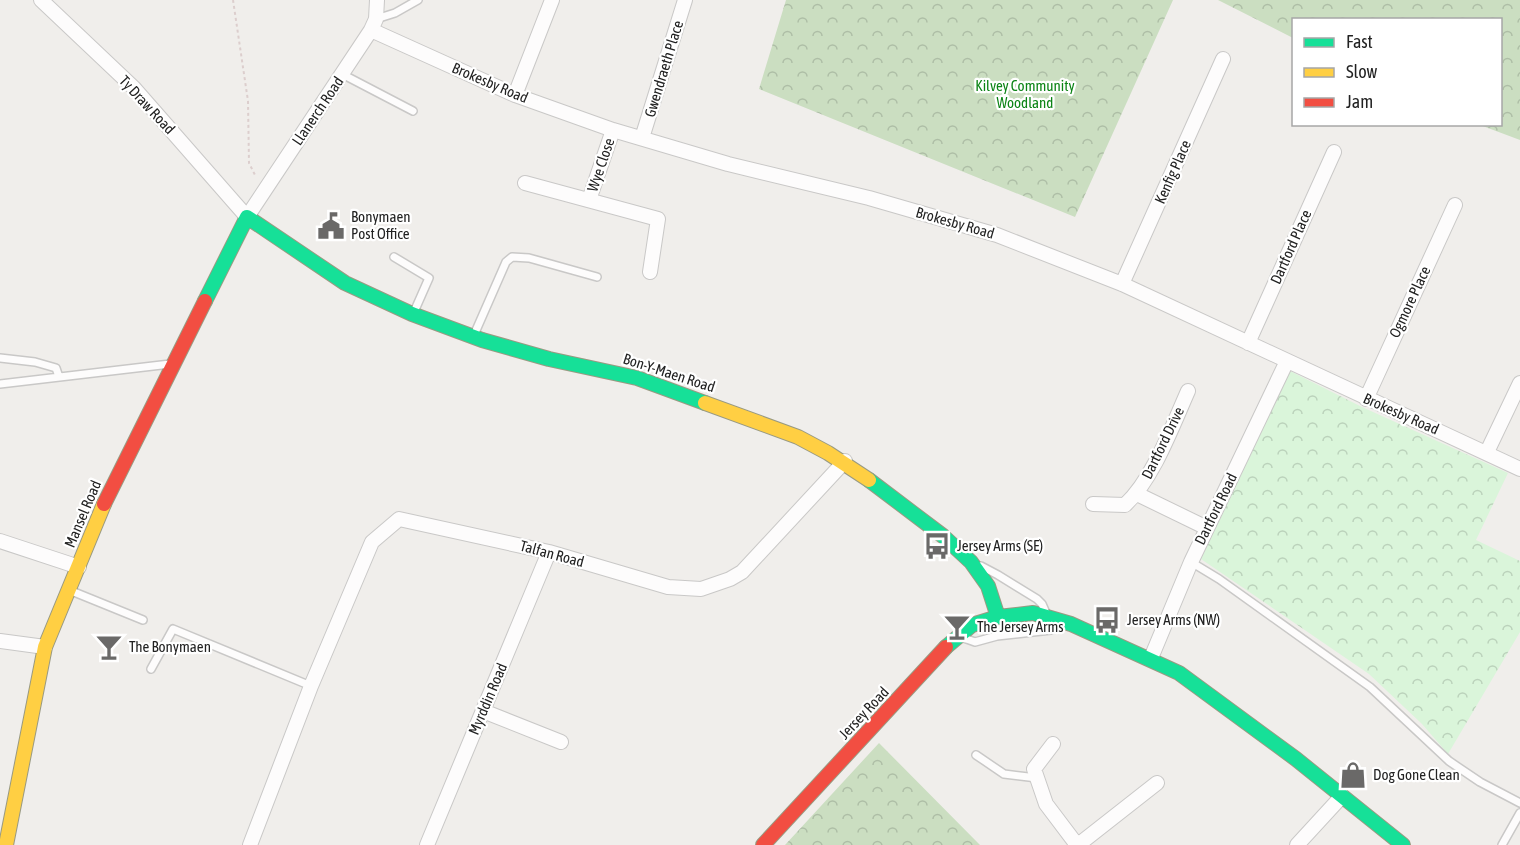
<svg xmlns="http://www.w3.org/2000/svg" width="1520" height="845" font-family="'Asap Condensed',sans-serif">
<defs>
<pattern id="forest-crowns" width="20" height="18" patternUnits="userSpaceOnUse" patternTransform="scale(1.5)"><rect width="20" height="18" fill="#cbdec1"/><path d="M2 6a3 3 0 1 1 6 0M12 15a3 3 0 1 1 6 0" fill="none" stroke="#aebea6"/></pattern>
<pattern id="park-crowns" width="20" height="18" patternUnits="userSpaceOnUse" patternTransform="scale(1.5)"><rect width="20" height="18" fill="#daf5da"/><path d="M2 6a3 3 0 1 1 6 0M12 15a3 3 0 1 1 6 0" fill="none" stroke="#bbd2bb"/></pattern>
</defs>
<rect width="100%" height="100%" fill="#f0eeeb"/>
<!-- forest -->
<path fill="url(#forest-crowns)" d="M786 0H1173L1075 217 759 89Z
M1218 0H1520V140L1480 125 1500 124V20H1294L1293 38Z
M879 743 980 845H785Z"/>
<!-- park -->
<path fill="url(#park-crowns)" d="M1290 371 1362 407 1508 473 1476 540 1520 561V632L1448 754 1422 724 1369 674 1201 559Z"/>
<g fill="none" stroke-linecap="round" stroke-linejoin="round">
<defs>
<path id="lane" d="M376 19 395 13 418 0
M342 74 413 111
M394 257 429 278 414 312
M474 335 506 262 512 257 529 258 597 277
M0 358 35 362 56 368 59 377
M0 384 170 364
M1191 562 1219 579 1370 687 1449 761 1480 782 1520 803
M981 566 998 575 1037 599 1042 604 1046 613
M69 590 143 620
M961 637 975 642 997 636 1051 630 1058 622
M151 669 173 629 311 686
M976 755 1004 774 1037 778
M1502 845 1520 813"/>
<path id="street" d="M41 0 134 88 247 217 371 30 376 19 377 0
M371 30 515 95 613 130 728 164 869 198 997 235 1122 284 1520 469
M515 95 552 0
M642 138 685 0
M525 183 658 219 650 272
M589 200 613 130
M1122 284 1223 59
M1248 343 1334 152
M1366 399 1455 205
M1487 452 1520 383
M1137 494 1207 528
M1093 504 1125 505C1153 479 1172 427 1188 391
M0 541 79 567
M0 641 45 647
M1151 658 1191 562 1287 361
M483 711 561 742
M1053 744 1034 769 1046 804 1077 845
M250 845 311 686 372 542 399 519 549 552 668 587 701 589 730 579 742 572 845 461
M427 845 549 552
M1078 845 1157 783
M1297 845 1342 796"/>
<path id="fast" d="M205 301 247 217 345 283 412 314 482 340 549 359 637 378 705 403
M869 480 943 536 971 562 988 586 998 617
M946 647 972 625 998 617 1033 613 1071 624 1179 673 1296 759 1403 845"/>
<path id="slow" d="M705 403 798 437 828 453 869 480
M6 845 45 647 104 504"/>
<path id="jam" d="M104 504 205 301
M763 845 946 647"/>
</defs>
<!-- lane casing -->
<use href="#lane" stroke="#c9c8c7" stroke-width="10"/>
<!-- street casing -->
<use href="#street" stroke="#c9c8c7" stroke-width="16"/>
<!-- fast casing -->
<use href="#fast" stroke="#999a82" stroke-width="16"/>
<!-- slow casing -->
<use href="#slow" stroke="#999a82" stroke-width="16"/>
<!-- jam casing -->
<use href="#jam" stroke="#999a82" stroke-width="16"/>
<!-- path -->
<path stroke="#dccecd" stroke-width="2" stroke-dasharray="3 3" stroke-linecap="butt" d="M233 0 248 101 249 163 256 177"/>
<!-- lane -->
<use href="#lane" stroke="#fdfcfc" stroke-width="7"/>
<!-- street -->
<use href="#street" stroke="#fdfcfc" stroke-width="14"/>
<!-- fast -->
<use href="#fast" stroke="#16e098" stroke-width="14"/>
<!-- slow -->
<use href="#slow" stroke="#ffcf43" stroke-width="14"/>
<!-- jam -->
<use href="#jam" stroke="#f24e42" stroke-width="14"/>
</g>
<!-- icons -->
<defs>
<symbol id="civic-bare" viewBox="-9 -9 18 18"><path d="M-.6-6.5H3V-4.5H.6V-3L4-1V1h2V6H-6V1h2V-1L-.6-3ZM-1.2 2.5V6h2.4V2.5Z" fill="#6a6968" stroke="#fff" stroke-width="2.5" paint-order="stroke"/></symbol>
<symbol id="bus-bare" viewBox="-9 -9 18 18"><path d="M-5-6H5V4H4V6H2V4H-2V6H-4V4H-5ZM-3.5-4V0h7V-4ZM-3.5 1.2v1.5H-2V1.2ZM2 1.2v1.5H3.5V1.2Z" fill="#6a6968" stroke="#fff" stroke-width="2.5" paint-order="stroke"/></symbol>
<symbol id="bar-bare" viewBox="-9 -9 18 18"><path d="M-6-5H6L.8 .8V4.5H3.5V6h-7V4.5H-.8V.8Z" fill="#6a6968" stroke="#fff" stroke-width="2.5" paint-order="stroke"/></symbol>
<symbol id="shop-bare" viewBox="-9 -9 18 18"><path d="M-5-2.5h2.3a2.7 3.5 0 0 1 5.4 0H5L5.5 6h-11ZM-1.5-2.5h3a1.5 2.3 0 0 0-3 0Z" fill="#6a6968" stroke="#fff" stroke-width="2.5" paint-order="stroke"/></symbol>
</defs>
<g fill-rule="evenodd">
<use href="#civic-bare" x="312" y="207" width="38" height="38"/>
<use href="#bus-bare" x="918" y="527" width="38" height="38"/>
<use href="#bus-bare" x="1088" y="601" width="38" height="38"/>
<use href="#bar-bare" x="938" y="608" width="38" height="38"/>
<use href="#bar-bare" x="90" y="628" width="38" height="38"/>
<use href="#shop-bare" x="1334" y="756" width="38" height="38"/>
</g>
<g text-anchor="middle" stroke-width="4.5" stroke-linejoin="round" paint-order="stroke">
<!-- street labels -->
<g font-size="15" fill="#222" stroke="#fff">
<text transform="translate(664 69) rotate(-73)" y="5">Gwendraeth Place</text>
<text transform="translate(490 83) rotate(23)" y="5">Brokesby Road</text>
<text transform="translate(147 105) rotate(47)" y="5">Ty Draw Road</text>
<text transform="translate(318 111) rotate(-56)" y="5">Llanerch Road</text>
<text transform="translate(601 165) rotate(-71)" y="5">Wye Close</text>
<text transform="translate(1173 172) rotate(-66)" y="5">Kenfig Place</text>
<text transform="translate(955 223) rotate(16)" y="5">Brokesby Road</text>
<text transform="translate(1291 247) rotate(-66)" y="5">Dartford Place</text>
<text transform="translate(1410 302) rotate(-65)" y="5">Ogmore Place</text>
<text transform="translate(669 373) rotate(18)" y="5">Bon-Y-Maen Road</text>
<text transform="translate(1401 414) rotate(24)" y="5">Brokesby Road</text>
<text transform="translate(1163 443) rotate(-64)" y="5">Dartford Drive</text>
<text transform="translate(1216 509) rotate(-64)" y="5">Dartford Road</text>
<text transform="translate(83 514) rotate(-67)" y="5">Mansel Road</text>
<text transform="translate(552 554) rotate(15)" y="5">Talfan Road</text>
<text transform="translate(488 699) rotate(-67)" y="5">Myrddin Road</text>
<text transform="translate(864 713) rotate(-47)" y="5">Jersey Road</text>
</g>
<!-- park labels -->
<g font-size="15" fill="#0c8416" stroke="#fff">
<text x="1025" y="91">Kilvey Community<tspan x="1025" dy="17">Woodland</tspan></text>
</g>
<!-- poi labels -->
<g font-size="15" fill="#222" stroke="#fff" text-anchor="start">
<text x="351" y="222">Bonymaen<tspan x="351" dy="17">Post Office</tspan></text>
<text x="957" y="551">Jersey Arms (SE)</text>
<text x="1127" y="625">Jersey Arms (NW)</text>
<text x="977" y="632">The Jersey Arms</text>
<text x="129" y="652">The Bonymaen</text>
<text x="1373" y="780">Dog Gone Clean</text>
</g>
</g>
<!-- legend -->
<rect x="1292" y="18" width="210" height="108" fill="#ffffff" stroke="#a7a7a7" stroke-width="1.5"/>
<rect x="1304" y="38" width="30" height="9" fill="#16e098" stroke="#a7a7a7" stroke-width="1.5"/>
<text x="1346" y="48" font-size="18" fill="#222222">Fast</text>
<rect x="1304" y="68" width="30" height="9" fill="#ffcf43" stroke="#a7a7a7" stroke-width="1.5"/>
<text x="1346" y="78" font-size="18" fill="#222222">Slow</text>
<rect x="1304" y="98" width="30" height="9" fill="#f24e42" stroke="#a7a7a7" stroke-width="1.5"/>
<text x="1346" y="108" font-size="18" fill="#222222">Jam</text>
</svg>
